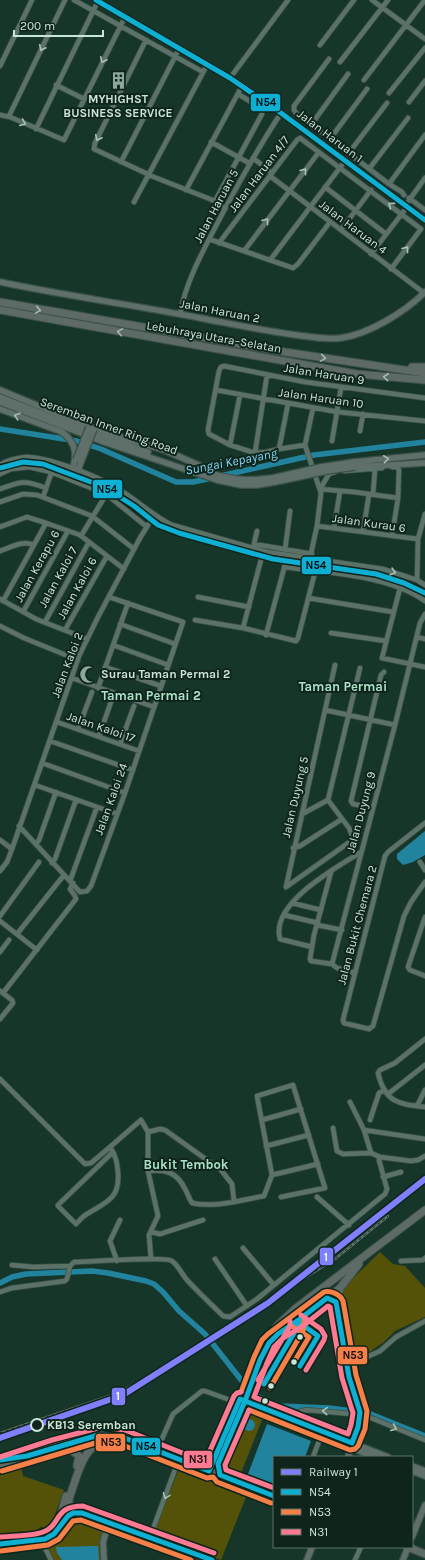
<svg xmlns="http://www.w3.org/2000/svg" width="425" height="1560" font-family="Karla,sans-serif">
<rect width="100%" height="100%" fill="#17362a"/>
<!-- green -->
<path fill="#545109" d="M380 1252 393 1264 405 1266 425 1288V1317L395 1331 384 1342 371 1351 356 1356 350 1354 339 1295 341 1290Z
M253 1412 264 1415 239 1478 222 1472V1465L239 1423 243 1418Z
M20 1462 23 1476 64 1490 54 1517 52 1529 40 1527 36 1533 0 1536V1469Z
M180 1466 248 1492 221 1560 153 1535Z
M77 1516 104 1525 101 1544 102 1560H54L44 1544C66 1540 61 1522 77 1516Z"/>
<!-- water -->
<path fill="#21839e" d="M425 831V855L413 862 403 865 397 859V854Z
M243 1425a6 6 0 1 1 12 0a6 6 0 1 1-12 0Z
M267 1424 311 1441 305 1457H274V1484L248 1474Z
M95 1546H98L99 1560H62L57 1553 56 1547Z"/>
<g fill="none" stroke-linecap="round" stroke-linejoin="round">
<!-- river -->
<path stroke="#21839e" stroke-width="5.5" d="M0 429 77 441 101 449 176 482H193L212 478
M220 476 314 455 425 442
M0 1283 12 1277 26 1274 92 1271 108 1273 146 1281 154 1284 163 1292 179 1311 205 1334 242 1381 259 1397 270 1403 280 1406 329 1408 368 1413 425 1436"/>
<defs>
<path id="minor" d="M74 0 203 72
M372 0 425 39
M146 40 95 143 94 149 154 177 215 201 225 208
M320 45 354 0
M329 59 294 106V110L296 113 389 184 402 192 404 195
M340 62 388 0
M0 66 32 0
M230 78 288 0
M364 80 425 0
M56 85 84 99
M389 93 425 48
M409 102 425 81
M0 115 10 117 64 140 125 17
M10 117V114L65 0
M311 125 348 74
M36 129 98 1
M330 139 367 89
M211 142 249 163
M348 154 387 103
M253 158 272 173
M121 162 179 49
M369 169 408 118
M270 176 424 293
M389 184 425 135
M325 187 386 234
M186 190 242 86
M409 198 425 210
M215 201 262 114 261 108 238 94
M134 202 207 65
M405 206 425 178
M341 230 371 190
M209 239 293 268 298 264 330 222
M219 243 297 140 300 138 421 229 391 269
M244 251 319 152
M371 254 407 207
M271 259 345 161
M180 314C186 281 203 251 218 222 238 184 258 148 281 113
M216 390 338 412 425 421
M360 431 363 414
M332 441 341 388
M230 445 240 395
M305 445 279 449 266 452 255 453 230 445 209 434 208 430 219 371 221 367 224 366 305 382 425 398
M279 449 288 404
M255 453 267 375
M0 465C7 460 17 458 26 457 48 457 94 475 113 486 134 497 151 515 172 525L267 552 383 569 417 580 425 585
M392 467H397L399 470 398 498 392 536
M0 468 23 462 43 464 104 487 134 506 158 525 179 533 273 559 376 574 404 583 425 593
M344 471 382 468
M335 472 329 474 320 489 354 492 398 498
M0 474 11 469 29 467 51 472 106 494 147 527
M0 489C21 481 25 480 46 488
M373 494 375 469
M43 497 52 471
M0 502 23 494 37 495 92 516 134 549
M317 526 418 539
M0 527 27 517 46 523 80 535 124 569
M334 528 340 491
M257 531 254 544 312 554
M363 532 369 494
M81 536 107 493
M285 550 290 511
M0 551C12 547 22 540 34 545
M310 558 317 526 321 493 305 445 313 408
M284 567C327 573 389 575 425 601
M417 580 418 539 425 514
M400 588 382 658 425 667
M198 597 249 607
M308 598 393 612
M0 599 36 619 87 639
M3 601 46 523
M23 612 68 531
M195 620 243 628 296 641 298 638 315 572
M45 622 89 542
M120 624 175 644
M0 626 24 638 78 660
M243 628 262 556
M65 630 107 556
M331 633 386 641
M266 635 285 565
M417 637 425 639
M113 645 168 665
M105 667 161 686
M72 678 154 707
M98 688 128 603
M325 710 395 725
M57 722 139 751
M78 729 92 692
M99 736 112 699
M50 741 133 770
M120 744 134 706
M42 763 125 793
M35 785 117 814
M373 808 353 804 351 801 381 675 384 672
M302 814 328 800 360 668
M425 823 388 852 385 856 343 1020 344 1023 369 1029 373 1026 404 916 411 902 425 882
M19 826 80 892 87 891 91 886 125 793 183 622 109 597
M0 840 12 849
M36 844 39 840 56 792
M293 848 300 846 342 819
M420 862 425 870
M52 863 55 859 76 800
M0 871 7 862 12 849 79 656 98 617 140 538 151 520
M331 872 314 935 310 959 311 961 332 964 337 968 355 973
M70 881 97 807
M286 887 335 665
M286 887 351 841 353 838 349 828 328 800
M292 903 321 910
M284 915 318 923
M0 916 39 862
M425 917 408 967 410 970 425 976
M0 921 37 950
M317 925 342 930
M17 934 64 875
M312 947 280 939C270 903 336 868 361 852
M0 952 9 940
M332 964 395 725 420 623 425 614
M0 991 12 1000 13 1003 0 1019
M3 993 76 899 75 896 70 889 73 883
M425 1039 395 1063 380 1070 378 1073C385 1103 399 1104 425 1107
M0 1079 85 1164 91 1163 110 1147
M388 1094 425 1065
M350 1102 364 1130 371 1153
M417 1106 425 1090
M262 1120 301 1109
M370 1120 379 1093 385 1090
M333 1128 337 1151 343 1154 371 1153 380 1157 411 1161 418 1160 425 1156
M364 1130 425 1139
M148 1132 160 1129 165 1130 221 1170 232 1184 234 1201
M266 1146 309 1135
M113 1152 58 1205V1206L76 1224C80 1220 83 1216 87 1214 106 1202 120 1199 118 1173 117 1162 116 1156 110 1147L141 1120 148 1132V1171L158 1216 149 1235 151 1258
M148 1171C165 1169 177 1172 185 1189 188 1194 189 1199 192 1203 215 1208 241 1200 264 1196L272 1175 257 1096 293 1085 325 1188 281 1197
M272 1175 318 1164
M383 1177 401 1172
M317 1197 349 1225
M151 1232 160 1234 203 1220
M243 1248 273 1284
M215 1259 247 1306
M117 1261 110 1241 120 1220
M401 1261 423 1260 425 1258
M12 1265 33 1267 70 1266 74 1262C88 1262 166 1256 172 1261 179 1266 182 1275 188 1281 199 1293 211 1304 223 1316L230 1317 257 1299 385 1194 387 1189 379 1160 380 1157
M0 1292 12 1288 65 1281 67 1279 70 1266
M347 1366 380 1351 396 1337 425 1321
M295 1421 301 1411 307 1410 364 1415 425 1440
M157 1450 173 1414 202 1391H205L238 1403
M313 1457 321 1436
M150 1537 179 1459
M41 1540 51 1560
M355 1560 361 1547"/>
<path id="major" d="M96 0 230 78 281 113 425 220
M0 282C66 296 134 305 200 318 232 324 264 331 296 335 311 337 326 340 341 338 369 334 405 312 425 292
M0 390 94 429 164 450 205 468 212 473
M0 397 81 429 148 452
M0 402 104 442 217 480 241 485H257L275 482
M0 409 62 432C78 444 77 457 71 474
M354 462 425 455
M355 467 425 463
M201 471C228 479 245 482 273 478
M76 476 81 462
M340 1288V1303L348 1353
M327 1298 336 1302 349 1377 360 1412 358 1427 348 1457
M242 1400 388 1457
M240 1404 375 1457
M412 1466 425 1471
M412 1471 425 1476
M412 1537 425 1505
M104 1560 103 1542 109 1522
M307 1560 312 1547
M403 1560 408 1547"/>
<path id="highway" d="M0 302 285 352 425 373
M0 310 357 374 425 380
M412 367H425
M272 1339 340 1288 359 1264
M238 1421 247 1412 256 1410
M110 1437C83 1443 77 1477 69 1499V1505L86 1514 212 1560
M58 1447 71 1450 79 1456 77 1466
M0 1464 54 1447 102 1434 122 1437 274 1496
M209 1471 259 1353 277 1326 296 1308 425 1210
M220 1475 218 1464 248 1392
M57 1530 66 1496
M0 1544 45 1539 54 1534 68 1516 73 1513H82
M408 1547 425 1554"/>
</defs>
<!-- minor casing -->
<use href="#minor" stroke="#3b5147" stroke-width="6"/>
<!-- major casing -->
<use href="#major" stroke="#3b5147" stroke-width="8"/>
<!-- highway casing -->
<use href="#highway" stroke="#3b5147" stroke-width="9"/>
<!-- minor -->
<use href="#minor" stroke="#5c7268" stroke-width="4.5"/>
<!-- major -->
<use href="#major" stroke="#5f6f6a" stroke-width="5.5"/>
<!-- highway -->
<use href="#highway" stroke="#5d6a66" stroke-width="7"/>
<defs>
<path id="rail" d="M295 1284 335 1259 388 1216
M205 1341 248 1316
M0 1433 118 1393 186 1356"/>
</defs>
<!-- rail casing -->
<use href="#rail" stroke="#5f736b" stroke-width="2.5"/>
<!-- rail -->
<use href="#rail" stroke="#0f251b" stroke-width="1" stroke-dasharray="3" stroke-linecap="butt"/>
<defs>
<path id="major-bridge" d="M76 460 89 427
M81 462 94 429
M273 478 321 467 354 462
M275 482 327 471 355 467"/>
</defs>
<!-- major-bridge casing -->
<use href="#major-bridge" stroke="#3b5147" stroke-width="8" stroke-linecap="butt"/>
<!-- major-bridge -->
<use href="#major-bridge" stroke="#5f6f6a" stroke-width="5.5"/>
<defs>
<path id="bus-1" d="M96 0 230 78 281 113 425 220
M0 468 23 462 43 464 104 487 134 506 158 525 179 533 273 559 376 574 404 583 425 593
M327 1298 336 1302 349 1377 360 1412 358 1427 352 1443 245 1401 260 1360 269 1343 278 1334 300 1319Z
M297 1321 318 1336 300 1366
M264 1384 297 1328V1321
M245 1401 218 1464 220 1475 274 1496
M0 1460 27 1456 102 1434 122 1437 209 1471 240 1399 245 1401
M0 1544 45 1539 54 1534 68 1516 73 1513H82L212 1560"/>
<path id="bus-2" d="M293 1327 309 1337 294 1362
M270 1388 303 1331 304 1321
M241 1392 254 1357 262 1340 268 1334 324 1292C330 1290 340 1294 343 1301L356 1375 367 1411 365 1429 358 1446 355 1449 350 1450 249 1410
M2 1471 102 1441 120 1444 207 1478 213 1477 217 1482 271 1503
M1 1551 48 1545 59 1539 73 1521 81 1520 191 1560"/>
<path id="bus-3" d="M328 1306 330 1307 342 1378 353 1413 351 1425 348 1434 254 1397 267 1363 274 1347 282 1339 304 1325Z
M301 1315 321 1329 325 1336 324 1340 306 1370
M258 1380 290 1326V1321
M249 1410 225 1465 226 1470 274 1488
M0 1457 52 1440 102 1427 125 1430 205 1462 234 1396 237 1393 241 1392
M0 1537C12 1536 33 1536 43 1532 62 1525 53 1506 83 1506L214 1553"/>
</defs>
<!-- bus-1 casing -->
<use href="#bus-1" stroke="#0f251b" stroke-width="8"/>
<!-- bus-2 casing -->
<use href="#bus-2" stroke="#0f251b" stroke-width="8"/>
<!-- bus-3 casing -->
<use href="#bus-3" stroke="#0f251b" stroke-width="8"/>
<!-- bus-1 -->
<use href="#bus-1" stroke="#0dafd3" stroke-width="5"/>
<!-- bus-2 -->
<use href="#bus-2" stroke="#f78048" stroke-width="5"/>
<!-- bus-3 -->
<use href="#bus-3" stroke="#fe7a93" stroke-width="5"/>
<defs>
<path id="rail-1" d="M0 1438 123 1395 268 1303 425 1179"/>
</defs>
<!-- rail-1 casing -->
<use href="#rail-1" stroke="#0f251b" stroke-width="9"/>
<!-- rail-1 -->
<use href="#rail-1" stroke="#8080ff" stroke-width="6"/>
</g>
<!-- one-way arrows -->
<defs><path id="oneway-chevron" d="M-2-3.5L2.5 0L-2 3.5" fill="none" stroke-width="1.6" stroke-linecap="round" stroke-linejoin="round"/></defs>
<g stroke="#aac3b6">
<use href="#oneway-chevron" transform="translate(42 48) rotate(116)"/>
<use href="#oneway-chevron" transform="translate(103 60) rotate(116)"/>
<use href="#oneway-chevron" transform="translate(23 123) rotate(23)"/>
<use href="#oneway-chevron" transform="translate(98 138) rotate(116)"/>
<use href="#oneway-chevron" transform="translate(304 171) rotate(-52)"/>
<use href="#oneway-chevron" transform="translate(391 205) rotate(-143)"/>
<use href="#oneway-chevron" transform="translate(266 221) rotate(-53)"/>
<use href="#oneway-chevron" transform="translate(406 249) rotate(-53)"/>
<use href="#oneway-chevron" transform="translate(393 572) rotate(16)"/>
<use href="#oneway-chevron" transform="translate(325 1411) rotate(-175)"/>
<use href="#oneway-chevron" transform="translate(394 1428) rotate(23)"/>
<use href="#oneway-chevron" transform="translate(166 1496) rotate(111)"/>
</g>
<g stroke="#a4bbb0">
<use href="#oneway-chevron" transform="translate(38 310) rotate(10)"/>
<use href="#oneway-chevron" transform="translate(120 332) rotate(-170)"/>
<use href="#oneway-chevron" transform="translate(323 358) rotate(9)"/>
<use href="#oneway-chevron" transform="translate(386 377) rotate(-174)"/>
</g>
<g stroke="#a5bcb2">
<use href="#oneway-chevron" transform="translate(17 416) rotate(-161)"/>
<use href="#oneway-chevron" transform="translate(386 459) rotate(-6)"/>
</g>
<!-- icons -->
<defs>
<symbol id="building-bare" viewBox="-9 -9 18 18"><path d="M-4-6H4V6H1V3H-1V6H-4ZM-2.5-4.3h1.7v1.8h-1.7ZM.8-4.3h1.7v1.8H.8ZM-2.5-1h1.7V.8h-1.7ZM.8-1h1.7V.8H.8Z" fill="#8ca89b" stroke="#0f251b" stroke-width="2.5" paint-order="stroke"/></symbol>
<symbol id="mosque-bare" viewBox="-9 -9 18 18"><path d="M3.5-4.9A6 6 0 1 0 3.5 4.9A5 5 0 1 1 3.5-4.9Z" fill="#8ca89b" stroke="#0f251b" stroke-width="2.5" paint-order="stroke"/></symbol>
</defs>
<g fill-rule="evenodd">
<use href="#building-bare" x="106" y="68" width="25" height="25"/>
<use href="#mosque-bare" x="76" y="662" width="25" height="25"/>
</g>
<!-- markers -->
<g fill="#cbe6d8" stroke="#0f251b" stroke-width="1.5">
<circle cx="300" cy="1337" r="3.5"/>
<circle cx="294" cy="1362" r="3.5"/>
<circle cx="271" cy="1386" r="3.5"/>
<circle cx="265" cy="1401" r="3.5"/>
</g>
<circle fill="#0f251b" stroke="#cbe6d8" stroke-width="2" cx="37" cy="1425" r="6"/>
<g text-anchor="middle" stroke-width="4" stroke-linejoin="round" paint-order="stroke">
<!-- poi labels -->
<g font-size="12" font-weight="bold" fill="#cbe6d8" stroke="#0f251b">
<text x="118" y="103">MYHIGHST<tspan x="118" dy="14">BUSINESS SERVICE</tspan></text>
<text x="101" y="678" text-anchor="start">Surau Taman Permai 2</text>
</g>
<!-- street labels -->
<g font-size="12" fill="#cbe6d8" stroke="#0f251b">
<text transform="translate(330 136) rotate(37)" y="4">Jalan Haruan 1</text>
<text transform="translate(259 174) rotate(-53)" y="4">Jalan Haruan 4/7</text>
<text transform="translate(216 206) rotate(-62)" y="4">Jalan Haruan 5</text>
<text transform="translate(353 227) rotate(37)" y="4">Jalan Haruan 4</text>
<text transform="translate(220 311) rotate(11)" y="4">Jalan Haruan 2</text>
<text transform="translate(214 337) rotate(10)" y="4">Lebuhraya Utara–Selatan</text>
<text transform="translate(324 374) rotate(9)" y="4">Jalan Haruan 9</text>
<text transform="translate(321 398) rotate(8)" y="4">Jalan Haruan 10</text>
<text transform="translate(109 426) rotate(20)" y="4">Seremban Inner Ring Road</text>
<text transform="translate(369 523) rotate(8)" y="4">Jalan Kurau 6</text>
<text transform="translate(37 566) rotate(-61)" y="4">Jalan Kerapu 6</text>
<text transform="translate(58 577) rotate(-61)" y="4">Jalan Kaloi 7</text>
<text transform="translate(77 588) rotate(-61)" y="4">Jalan Kaloi 6</text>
<text transform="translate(67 665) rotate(-69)" y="4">Jalan Kaloi 2</text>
<text transform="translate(101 727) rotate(19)" y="4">Jalan Kaloi 17</text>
<text transform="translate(295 797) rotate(-77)" y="4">Jalan Duyung 5</text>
<text transform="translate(111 799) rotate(-70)" y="4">Jalan Kaloi 24</text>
<text transform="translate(361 812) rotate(-75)" y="4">Jalan Duyung 9</text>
<text transform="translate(357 925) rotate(-75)" y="4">Jalan Bukit Chemara 2</text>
</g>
<!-- stop labels -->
<g font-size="12" font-weight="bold" fill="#cbe6d8" stroke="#0f251b" text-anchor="start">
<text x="47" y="1429">KB13 Seremban</text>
</g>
<!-- water labels -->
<g font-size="13" font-style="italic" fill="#81d7f6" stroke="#0f251b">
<text transform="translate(231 461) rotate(-11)" y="5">Sungai Kepayang</text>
</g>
<!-- neighbourhood labels -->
<g font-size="13" font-weight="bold" fill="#ace3c8" stroke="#0f251b">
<text x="343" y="691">Taman Permai</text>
<text x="151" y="700">Taman Permai 2</text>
<text x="186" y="1169">Bukit Tembok</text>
</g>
</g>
<g stroke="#0f251b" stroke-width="1.5">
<rect x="250" y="93" width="31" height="19" rx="4" fill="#0dafd3"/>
<rect x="92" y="479" width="31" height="20" rx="4" fill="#0dafd3"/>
<rect x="301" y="556" width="31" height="19" rx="4" fill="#0dafd3"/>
<rect x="319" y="1247" width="15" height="19" rx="4" fill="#8080ff"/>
<rect x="337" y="1346" width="31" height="19" rx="4" fill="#f78048"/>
<rect x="111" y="1387" width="15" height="19" rx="4" fill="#8080ff"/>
<rect x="95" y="1433" width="31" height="19" rx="4" fill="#f78048"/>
<rect x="131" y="1437" width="30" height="19" rx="4" fill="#0dafd3"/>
<rect x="183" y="1450" width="30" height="19" rx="4" fill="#fe7a93"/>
</g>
<g font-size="11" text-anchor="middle" font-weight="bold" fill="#fff">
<text x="326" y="1261">1</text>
<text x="118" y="1400">1</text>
</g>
<g font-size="11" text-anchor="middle" font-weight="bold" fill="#111">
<text x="266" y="106">N54</text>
<text x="107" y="493">N54</text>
<text x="316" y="569">N54</text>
<text x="353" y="1359">N53</text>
<text x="111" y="1446">N53</text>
<text x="146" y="1450">N54</text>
<text x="198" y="1463">N31</text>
</g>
<!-- legend -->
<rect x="273" y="1456" width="140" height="92" fill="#0f251b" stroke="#5a7267"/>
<rect x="281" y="1469" width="20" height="6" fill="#8080ff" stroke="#5a7267"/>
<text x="309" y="1476" font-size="12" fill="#cbe6d8">Railway 1</text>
<rect x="281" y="1489" width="20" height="6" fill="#0dafd3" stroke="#5a7267"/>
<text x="309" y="1496" font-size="12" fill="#cbe6d8">N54</text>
<rect x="281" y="1509" width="20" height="6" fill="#f78048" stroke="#5a7267"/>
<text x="309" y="1516" font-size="12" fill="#cbe6d8">N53</text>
<rect x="281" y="1529" width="20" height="6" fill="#fe7a93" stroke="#5a7267"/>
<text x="309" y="1536" font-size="12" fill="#cbe6d8">N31</text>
<!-- scale -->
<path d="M14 30v6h89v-6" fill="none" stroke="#cbe6d8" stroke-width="2"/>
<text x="20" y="30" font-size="12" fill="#cbe6d8" stroke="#0f251b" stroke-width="3" paint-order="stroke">200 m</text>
</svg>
